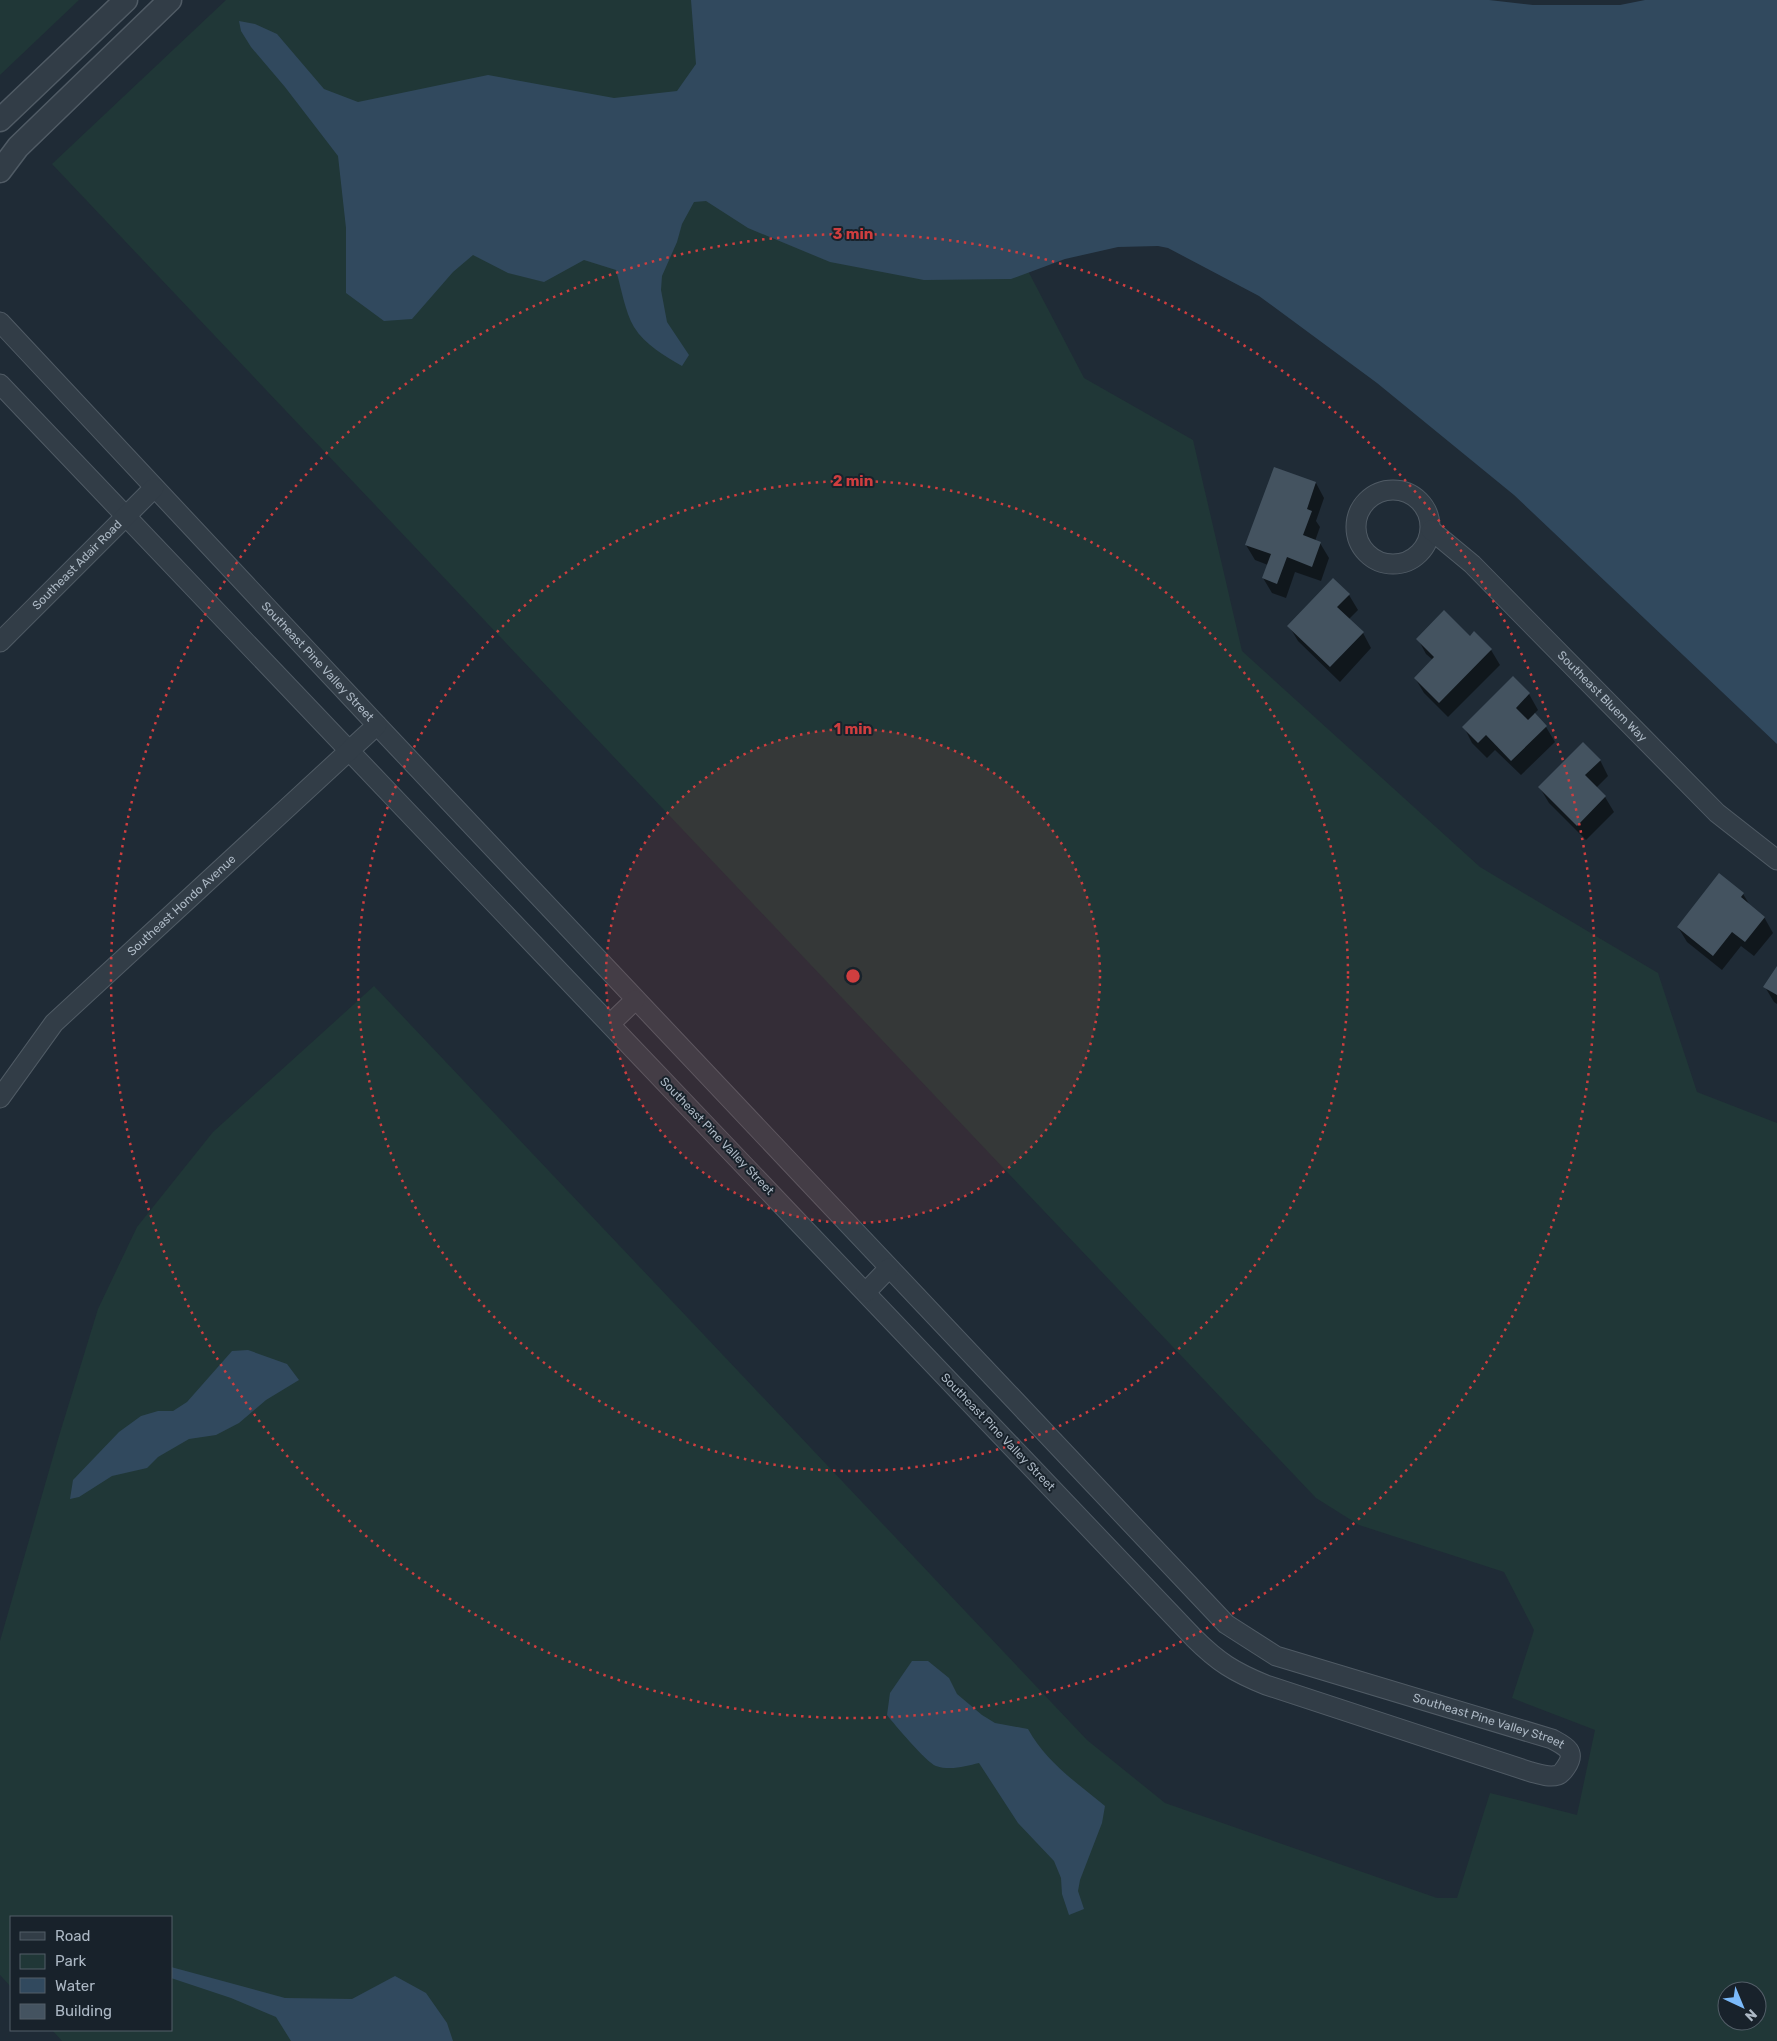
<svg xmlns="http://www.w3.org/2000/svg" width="1777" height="2041" font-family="Rubik,sans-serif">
<rect width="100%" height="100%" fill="#1f2b36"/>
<!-- green -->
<path fill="#203737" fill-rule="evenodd" d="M0 0H79L0 75Z
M226 0H742L1027 269 1084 378 1193 440 1242 651 1480 867 1658 973 1697 1092 1777 1123V2041H62L52 2030H171V1917H11V1987L0 1975V1641L59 1436 98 1309 137 1227 213 1132 374 986 1087 1740 1165 1803 1437 1898H1457L1490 1793 1577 1815 1595 1730 1512 1698 1534 1630 1504 1572 1359 1525 1316 1498 52 164ZM1727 1991H1757V2021H1727Z"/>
<!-- water -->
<path fill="#31495e" d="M691 0H1489L1533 5H1620L1645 0H1777V744L1514 495 1377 383 1259 296 1168 248 1158 246 1118 247 1065 259 1011 279 924 280 830 262 748 228 706 201 694 202 682 224 677 242 662 276 661 290 667 322 689 355 682 366C665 356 645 345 634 327 625 312 621 287 616 270L584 260 544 282 508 273 473 255 453 272 412 319 384 321 346 293V228L338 156 285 87 251 47 241 31 239 21 255 24 277 34 324 89 358 102 488 75 614 98 677 91 696 64Z
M248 1350 287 1364 299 1380 266 1400 239 1423 216 1435 189 1439 158 1457 147 1468 112 1476 79 1497 70 1499 73 1480 119 1432 141 1416 158 1411H173L187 1402 232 1351Z
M912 1661H928L949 1678 957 1694 982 1715 995 1723 1028 1729C1046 1762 1077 1783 1105 1806L1102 1823 1080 1880 1078 1891 1084 1909 1069 1915 1062 1894 1061 1878 1054 1861 1018 1823 979 1763C966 1766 951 1771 936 1766 926 1762 895 1725 887 1715L890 1693Z
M171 1967 285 1998 352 1999 395 1976 426 1993 447 2023 453 2041H291L276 2017 231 1998 171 1978Z"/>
<!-- shadow -->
<path fill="#0007" d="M1316 483 1324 498 1316 521 1320 527 1315 541 1320 543 1329 558 1321 581 1295 572 1286 598 1272 593 1263 578 1268 565 1255 560 1246 545Z
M1349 595 1358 610 1349 619 1363 633 1371 648 1340 682 1298 641 1289 626Z
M1470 638 1491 650 1500 665 1448 717 1424 693 1415 678 1433 660 1426 654 1418 639Z
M1513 678 1529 694 1538 710 1534 714 1546 727 1555 742 1521 775 1495 750 1487 758 1472 743 1464 727Z
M1600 760 1608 776 1596 788 1605 797 1614 812 1586 840 1549 803 1540 788Z
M1743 894 1751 907 1764 917 1773 933 1754 956 1741 946 1722 970 1687 942 1678 927Z
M1777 968V1004L1774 1002 1765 987Z"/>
<!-- building -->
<path fill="#445360" d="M1274 467 1316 482 1307 509 1312 511 1303 535 1321 542 1312 567 1287 557 1277 584 1262 578 1271 554 1245 545Z
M1333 578 1350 594 1337 607 1364 632 1330 667 1287 626Z
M1444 610 1470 636 1474 631 1492 649 1439 703 1414 678 1434 657 1416 639Z
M1513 676 1530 693 1516 708 1528 720 1535 713 1547 726 1511 761 1486 735 1478 743 1462 727Z
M1583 742 1601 760 1585 775 1606 796 1577 826 1538 787Z
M1719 873 1744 893 1741 897 1765 917 1745 942 1732 932 1713 956 1677 927Z
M1777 966V995L1763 987Z"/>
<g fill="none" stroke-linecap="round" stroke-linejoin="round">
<defs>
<g id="minor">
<path id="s1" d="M0 322 377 725 1226 1624 1276 1656 1552 1739C1565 1746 1577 1751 1566 1767 1564 1770 1561 1774 1558 1775 1549 1778 1539 1774 1531 1772L1266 1685C1234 1672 1218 1662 1194 1638L0 384"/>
<circle cx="1393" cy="527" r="37"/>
<path id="s2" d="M1431 530 1472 564 1717 813 1777 860"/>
<path id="s3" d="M0 642 154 488"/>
<path d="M610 1024 635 1000"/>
<path id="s4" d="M0 1098 54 1023 377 725"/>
<path d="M866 1292 889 1268"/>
</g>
<path id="tertiary" d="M0 120 126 0
M0 171 18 147 170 0"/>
</defs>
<!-- minor casing -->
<use href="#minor" stroke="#505b65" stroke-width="21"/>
<!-- tertiary casing -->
<use href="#tertiary" stroke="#505b65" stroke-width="25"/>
<!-- minor -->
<use href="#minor" stroke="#323d47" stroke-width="19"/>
<!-- tertiary -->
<use href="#tertiary" stroke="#323d47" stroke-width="22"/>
</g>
<!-- distance rings -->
<circle cx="853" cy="976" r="247" fill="#d03e3f" fill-opacity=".12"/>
<g fill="none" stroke="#d03e3f" stroke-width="2.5" stroke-dasharray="2.5 5">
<circle cx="853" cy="976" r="247"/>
<circle cx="853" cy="976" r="495"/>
<circle cx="853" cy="976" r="742"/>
</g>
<g text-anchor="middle" stroke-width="4" stroke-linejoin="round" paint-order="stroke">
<!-- street labels -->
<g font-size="12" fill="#acb8c4" stroke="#18222b">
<text dy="4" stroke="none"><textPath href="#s3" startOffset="109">Southeast Adair Road</textPath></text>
<text dy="4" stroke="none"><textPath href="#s1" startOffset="465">Southeast Pine Valley Street</textPath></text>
<text dy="4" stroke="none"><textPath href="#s2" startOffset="239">Southeast Bluem Way</textPath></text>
<text dy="4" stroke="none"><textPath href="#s4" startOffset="266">Southeast Hondo Avenue</textPath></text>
<text transform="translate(717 1136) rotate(46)" y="4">Southeast Pine Valley Street</text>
<text transform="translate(998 1432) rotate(46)" y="4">Southeast Pine Valley Street</text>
<text dy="4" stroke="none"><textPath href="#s1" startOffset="2070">Southeast Pine Valley Street</textPath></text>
</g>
</g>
<circle cx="853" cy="976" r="8" fill="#d03e3f" stroke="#18222b" stroke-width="2.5"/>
<g font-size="15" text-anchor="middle" font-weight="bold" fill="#d03e3f" stroke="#18222b" stroke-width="4" stroke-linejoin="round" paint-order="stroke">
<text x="853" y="239">3 min</text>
<text x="853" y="486">2 min</text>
<text x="853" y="734">1 min</text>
</g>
<!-- legend -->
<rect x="10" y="1916" width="162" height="115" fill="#18222b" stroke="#535e68"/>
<rect x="20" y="1932" width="25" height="8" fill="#323d47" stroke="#535e68"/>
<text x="55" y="1941" font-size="15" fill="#acb8c4">Road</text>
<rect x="20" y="1954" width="25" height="15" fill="#203737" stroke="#535e68"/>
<text x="55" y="1966" font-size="15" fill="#acb8c4">Park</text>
<rect x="20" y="1978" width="25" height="15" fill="#31495e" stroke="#535e68"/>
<text x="55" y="1991" font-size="15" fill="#acb8c4">Water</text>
<rect x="20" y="2004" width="25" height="15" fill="#445360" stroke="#535e68"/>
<text x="55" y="2016" font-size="15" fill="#acb8c4">Building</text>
<!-- north arrow -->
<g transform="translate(1742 2006) rotate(136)"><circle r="24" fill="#18222b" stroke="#535e68"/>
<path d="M0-4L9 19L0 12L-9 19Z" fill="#7bbafa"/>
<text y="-8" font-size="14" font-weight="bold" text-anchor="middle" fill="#acb8c4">N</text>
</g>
</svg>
